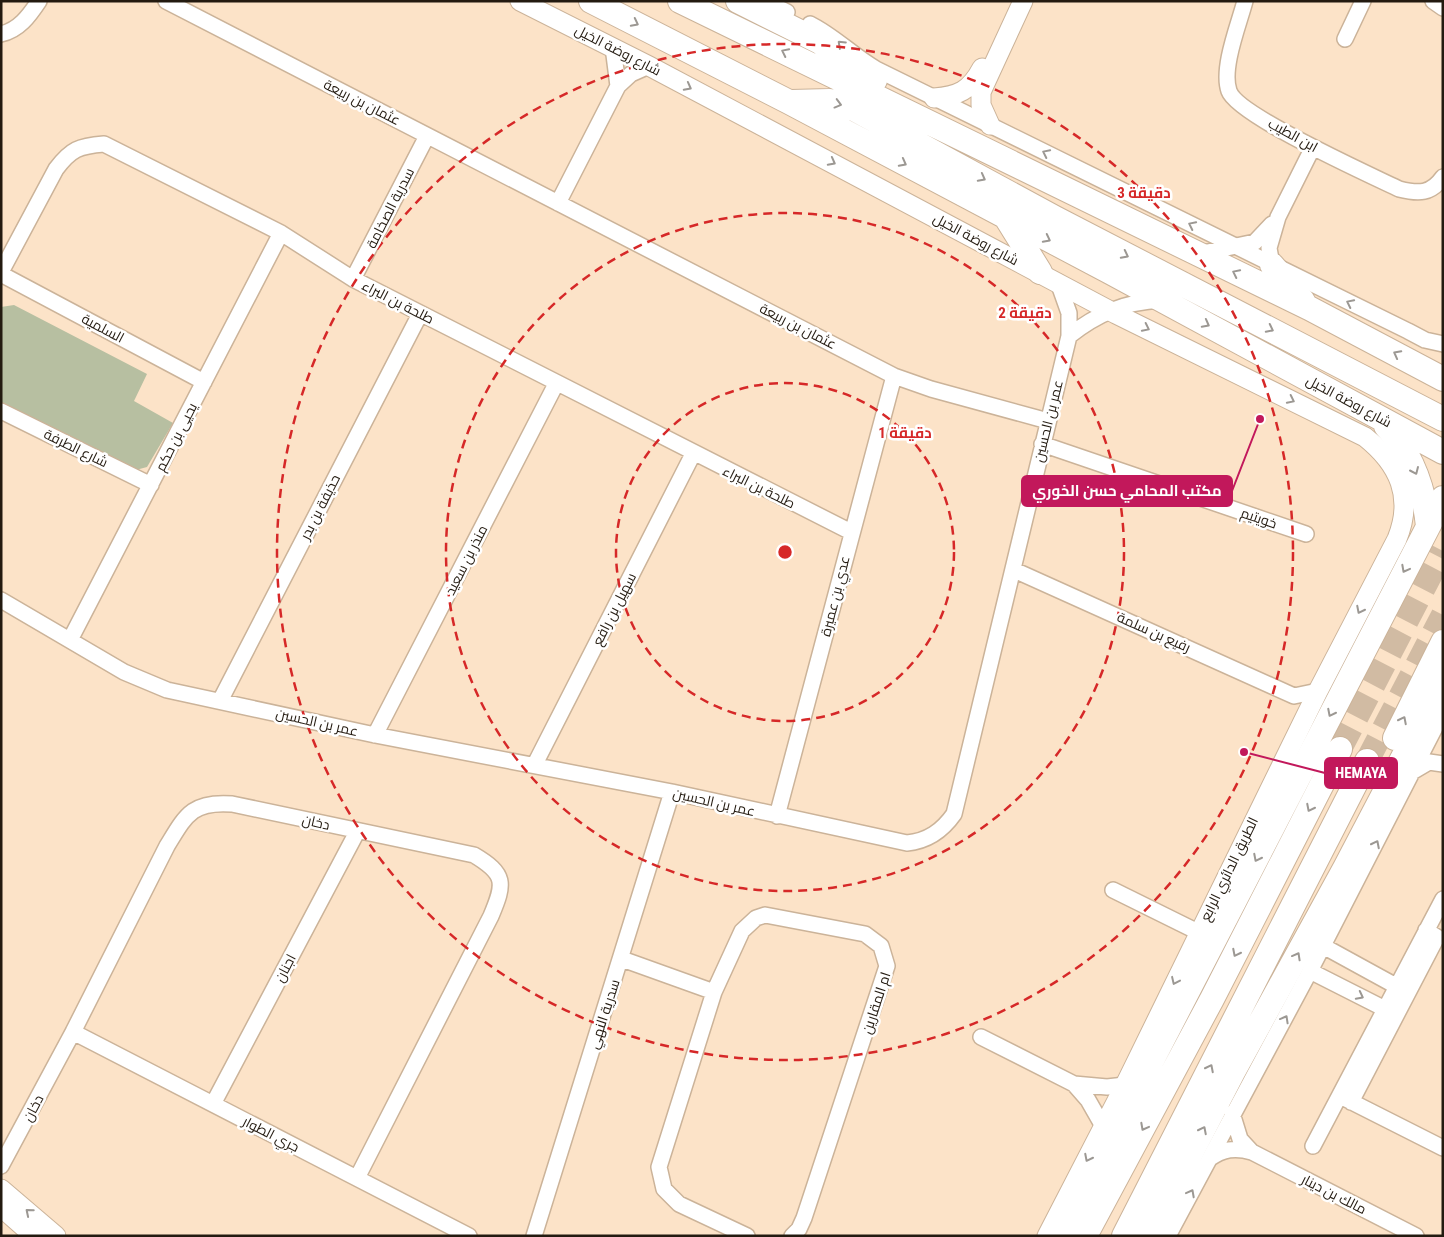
<svg xmlns="http://www.w3.org/2000/svg" width="1444" height="1237" font-family="'Roboto Condensed',Cairo,sans-serif">
<rect width="100%" height="100%" fill="#fce3c8"/>
<!-- park -->
<path fill="#b7bfa1" d="M14 305 147 374 134 401 173 423 147 467 132 471 1 405V307Z"/>
<g fill="none" stroke-linecap="round" stroke-linejoin="round">
<!-- primary-tunnel -->
<path stroke="#d1bba3" stroke-width="24" stroke-dasharray="24 12" stroke-linecap="butt" d="M1340 749 1443 551
M1367 761 1443 615"/>
<defs>
<path id="minor" d="M166 1 894 376 931 389 1048 421
M765 1 787 12
M1245 1C1239 24 1221 68 1229 91 1237 115 1370 175 1399 189 1419 194 1431 194 1443 177
M1433 1 1443 8
M810 24C834 36 852 55 876 69L1408 331 1425 340 1443 344
M1 34C19 30 29 16 39 1
M1345 39 1363 1
M613 47 618 86
M558 203 618 86 631 74 649 66
M1198 254 1255 242 1272 224
M1272 265 1269 248 1278 217 1313 147
M1 272 56 169C71 149 79 146 104 144L281 233 353 279 851 532
M1 274 204 382
M353 279 427 136
M1069 336C1097 314 1124 302 1161 300
M1 411 151 485
M1042 444 1306 534
M1014 570 1294 696 1318 691
M1 600 124 672 167 690 375 735 672 792 907 843C928 841 942 831 954 814L1069 336V313L1058 282
M70 640 281 233
M220 701 420 314
M375 735 556 384
M535 764 693 454
M1412 772 1429 762 1443 764
M777 816 894 376
M1113 890 1198 932
M1323 946 1396 986
M622 959 714 992
M1310 971 1385 1009
M73 1032 469 1236
M981 1037 1074 1084 1107 1087 1125 1085
M1074 1084 1088 1100 1104 1128
M1344 1098 1443 1148
M1351 1102 1437 937 1426 930
M213 1104 357 832
M1232 1113 1240 1139 1252 1152
M1313 1146 1443 899
M1209 1159C1223 1149 1235 1147 1252 1152L1416 1236
M1 1166 73 1032 167 846C186 815 192 801 232 804L474 855C506 874 505 883 491 916L357 1178
M534 1236 672 792
M747 1236 679 1204 664 1189 659 1167 714 992 742 931 756 918 765 915 865 934 881 946 887 966 804 1218 799 1229 792 1236
M1168 1236 1310 971 1443 712"/>
<path id="tertiary" d="M520 1 649 66 1116 314 1365 437C1399 464 1414 497 1397 539L1318 691 1125 1085 1047 1236
M934 98C958 96 970 91 982 68
M990 125 981 105V92L1023 1
M1 1189 56 1236
M1 1207 34 1236"/>
<path id="primary" d="M591 1 789 102 1110 272 1443 452
M680 1 1309 308 1443 379
M738 1 820 42 851 67 875 80
M791 102 830 101 854 109 1055 218 1443 419
M1007 219 1040 272
M1272 265 1303 301
M1386 426C1412 454 1424 488 1428 526
M1395 738 1443 642
M1065 1236 1149 1066 1443 498
M1085 1236 1212 999 1340 749
M1124 1236 1367 761
M1148 1236 1233 1072 1345 868 1443 681"/>
</defs>
<!-- minor casing -->
<use href="#minor" stroke="#cbb399" stroke-width="18"/>
<!-- tertiary casing -->
<use href="#tertiary" stroke="#cbb399" stroke-width="21"/>
<!-- primary casing -->
<use href="#primary" stroke="#cbb399" stroke-width="26"/>
<!-- minor -->
<use href="#minor" stroke="#fff" stroke-width="15"/>
<!-- tertiary -->
<use href="#tertiary" stroke="#fff" stroke-width="19"/>
<!-- primary -->
<use href="#primary" stroke="#fff" stroke-width="24"/>
</g>
<!-- one-way arrows -->
<defs><path id="oneway-chevron" d="M-2-3.5L2.5 0L-2 3.5" fill="none" stroke-width="1.6" stroke-linecap="round" stroke-linejoin="round" transform="scale(1.25)"/></defs>
<g stroke="#9c9893">
<use href="#oneway-chevron" transform="translate(635 23) rotate(27)"/>
<use href="#oneway-chevron" transform="translate(841 44) rotate(-137)"/>
<use href="#oneway-chevron" transform="translate(785 52) rotate(-154)"/>
<use href="#oneway-chevron" transform="translate(688 87) rotate(28)"/>
<use href="#oneway-chevron" transform="translate(838 104) rotate(15)"/>
<use href="#oneway-chevron" transform="translate(1046 153) rotate(-154)"/>
<use href="#oneway-chevron" transform="translate(832 162) rotate(28)"/>
<use href="#oneway-chevron" transform="translate(903 163) rotate(28)"/>
<use href="#oneway-chevron" transform="translate(982 178) rotate(28)"/>
<use href="#oneway-chevron" transform="translate(1192 225) rotate(-154)"/>
<use href="#oneway-chevron" transform="translate(1047 239) rotate(27)"/>
<use href="#oneway-chevron" transform="translate(1125 255) rotate(27)"/>
<use href="#oneway-chevron" transform="translate(1236 273) rotate(-154)"/>
<use href="#oneway-chevron" transform="translate(1350 303) rotate(-154)"/>
<use href="#oneway-chevron" transform="translate(1206 324) rotate(28)"/>
<use href="#oneway-chevron" transform="translate(1146 328) rotate(26)"/>
<use href="#oneway-chevron" transform="translate(1270 329) rotate(27)"/>
<use href="#oneway-chevron" transform="translate(1397 354) rotate(-152)"/>
<use href="#oneway-chevron" transform="translate(1291 400) rotate(26)"/>
<use href="#oneway-chevron" transform="translate(1415 471) rotate(66)"/>
<use href="#oneway-chevron" transform="translate(1405 569) rotate(118)"/>
<use href="#oneway-chevron" transform="translate(1360 610) rotate(117)"/>
<use href="#oneway-chevron" transform="translate(1331 713) rotate(117)"/>
<use href="#oneway-chevron" transform="translate(1403 720) rotate(-63)"/>
<use href="#oneway-chevron" transform="translate(1310 808) rotate(117)"/>
<use href="#oneway-chevron" transform="translate(1376 844) rotate(-63)"/>
<use href="#oneway-chevron" transform="translate(1257 858) rotate(117)"/>
<use href="#oneway-chevron" transform="translate(1236 953) rotate(117)"/>
<use href="#oneway-chevron" transform="translate(1297 956) rotate(-61)"/>
<use href="#oneway-chevron" transform="translate(1175 981) rotate(115)"/>
<use href="#oneway-chevron" transform="translate(1360 996) rotate(27)"/>
<use href="#oneway-chevron" transform="translate(1285 1019) rotate(-61)"/>
<use href="#oneway-chevron" transform="translate(1210 1068) rotate(-63)"/>
<use href="#oneway-chevron" transform="translate(1144 1127) rotate(118)"/>
<use href="#oneway-chevron" transform="translate(1203 1130) rotate(-63)"/>
<use href="#oneway-chevron" transform="translate(1088 1158) rotate(117)"/>
<use href="#oneway-chevron" transform="translate(1191 1193) rotate(-62)"/>
<use href="#oneway-chevron" transform="translate(29 1212) rotate(-140)"/>
</g>
<!-- distance rings -->
<g fill="none" stroke="#d62828" stroke-width="2.5" stroke-dasharray="9 6">
<circle cx="785" cy="552" r="169"/>
<circle cx="785" cy="552" r="339"/>
<circle cx="785" cy="552" r="508"/>
</g>
<g text-anchor="middle" stroke-width="5" stroke-linejoin="round" paint-order="stroke">
<!-- street labels -->
<g font-size="14" fill="#231a10" stroke="#fff">
<text transform="translate(618 50) rotate(27)" y="5">شارع روضة الخيل</text>
<text transform="translate(362 102) rotate(27)" y="5">عثمان بن ربيعة</text>
<text transform="translate(1293 135) rotate(29)" y="5">ابن الطيب</text>
<text transform="translate(390 208) rotate(-63)" y="5">سدرية الصخامة</text>
<text transform="translate(976 239) rotate(28)" y="5">شارع روضة الخيل</text>
<text transform="translate(398 302) rotate(27)" y="5">طلحة بن البراء</text>
<text transform="translate(798 326) rotate(27)" y="5">عثمان بن ربيعة</text>
<text transform="translate(103 328) rotate(28)" y="5">السلمية</text>
<text transform="translate(1349 401) rotate(28)" y="5">شارع روضة الخيل</text>
<text transform="translate(1048 421) rotate(-76)" y="5">عمر بن الحسين</text>
<text transform="translate(176 437) rotate(-63)" y="5">يحيى بن حكم</text>
<text transform="translate(76 448) rotate(26)" y="5">شارع الطرفة</text>
<text transform="translate(759 487) rotate(26)" y="5">طلحة بن البراء</text>
<text transform="translate(320 507) rotate(-63)" y="5">حذيفة بن بدر</text>
<text transform="translate(1259 518) rotate(19)" y="5">خويتيم</text>
<text transform="translate(466 560) rotate(-63)" y="5">منذر بن سعيد</text>
<text transform="translate(835 596) rotate(-76)" y="5">عدي بن عميرة</text>
<text transform="translate(614 609) rotate(-63)" y="5">سهيل بن رافع</text>
<text transform="translate(1154 632) rotate(24)" y="5">رفيع بن سلمة</text>
<text transform="translate(317 722) rotate(13)" y="5">عمر بن الحسين</text>
<text transform="translate(714 802) rotate(13)" y="5">عمر بن الحسين</text>
<text transform="translate(316 822) rotate(13)" y="5">دخان</text>
<text transform="translate(1229 869) rotate(-64)" y="5">الطريق الدائري الرابع</text>
<text transform="translate(285 968) rotate(-62)" y="5">اجنان</text>
<text transform="translate(876 1003) rotate(-72)" y="5">ام المقارين</text>
<text transform="translate(604 1014) rotate(-72)" y="5">سدرية النهي</text>
<text transform="translate(33 1108) rotate(-62)" y="5">دخان</text>
<text transform="translate(271 1134) rotate(27)" y="5">جري الطوار</text>
<text transform="translate(1334 1194) rotate(27)" y="5">مالك بن دينار</text>
</g>
</g>
<circle cx="785" cy="552" r="8" fill="#d62828" stroke="#fff" stroke-width="2.5"/>
<g font-size="15" text-anchor="middle" font-weight="bold" fill="#d62828" stroke="#fff" stroke-width="5" stroke-linejoin="round" paint-order="stroke">
<text x="1144" y="198">3 دقيقة</text>
<text x="1025" y="318">2 دقيقة</text>
<text x="905" y="438">1 دقيقة</text>
</g>
<!-- callouts -->
<path fill="none" stroke="#c2185b" stroke-width="2" d="M1260 419L1232 491M1244 752L1325 773"/>
<g fill="#c2185b" stroke="#fff" stroke-width="2">
<circle cx="1260" cy="419" r="5"/>
<circle cx="1244" cy="752" r="5"/>
</g>
<g fill="#c2185b" stroke="#c2185b" stroke-width="2">
<rect x="1022" y="476" width="210" height="30" rx="5"/>
<rect x="1325" y="758" width="72" height="30" rx="5"/>
</g>
<g font-size="15" text-anchor="middle" font-weight="bold" fill="#fff">
<text x="1127" y="496">مكتب المحامي حسن الخوري</text>
<text x="1361" y="778">HEMAYA</text>
</g>
<!-- border -->
<rect width="1444" height="1237" fill="none" stroke="#231a10" stroke-width="5"/>
</svg>
